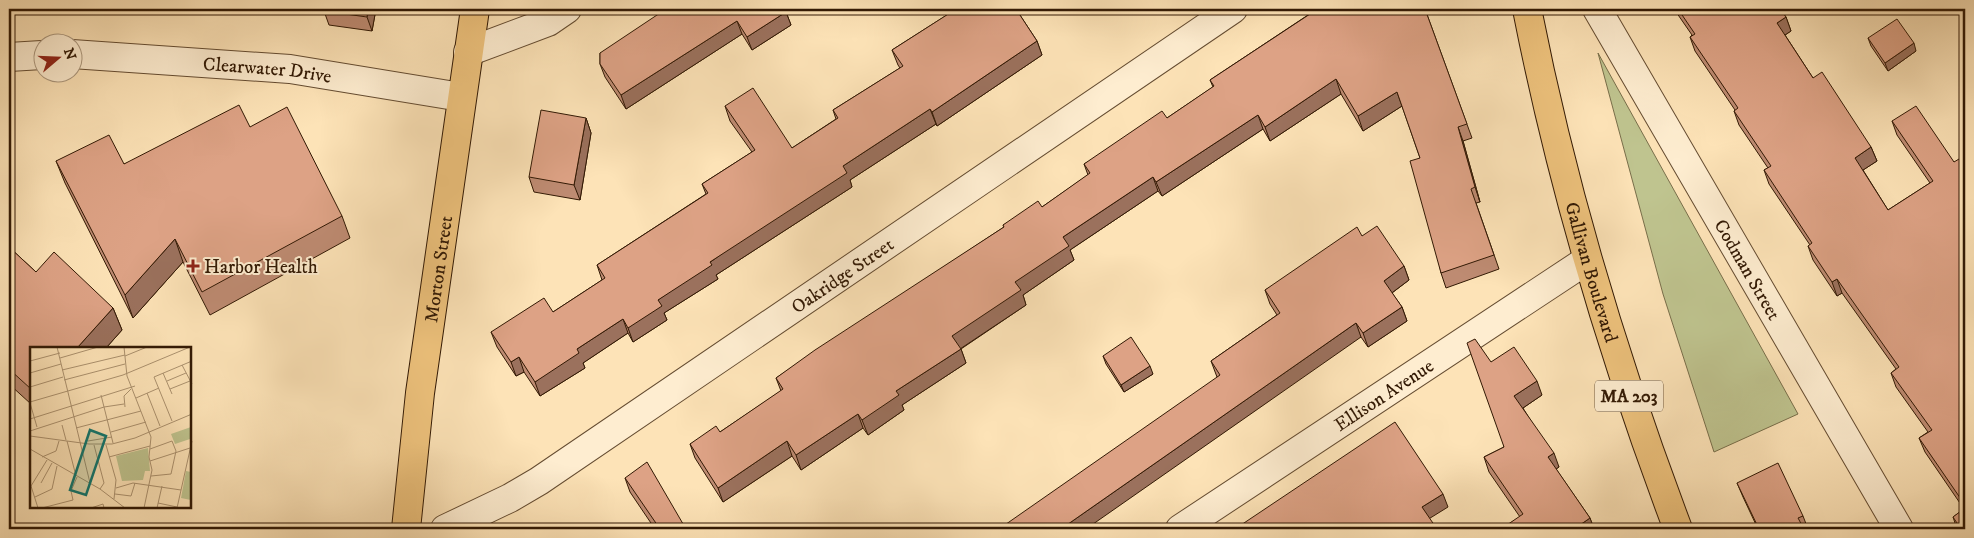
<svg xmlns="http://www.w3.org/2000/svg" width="1974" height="538" font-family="'IM FELL DW Pica',serif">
<rect width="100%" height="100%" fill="#fde3b7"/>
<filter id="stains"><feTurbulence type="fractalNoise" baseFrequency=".004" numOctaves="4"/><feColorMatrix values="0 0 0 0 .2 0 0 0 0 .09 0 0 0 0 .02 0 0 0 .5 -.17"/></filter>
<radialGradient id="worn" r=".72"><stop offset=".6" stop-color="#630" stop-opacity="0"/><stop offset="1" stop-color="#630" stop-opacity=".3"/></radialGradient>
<!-- green -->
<path fill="#bfc48f" stroke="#786e4a" d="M1598 53 1798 414 1714 452 1663 294Z"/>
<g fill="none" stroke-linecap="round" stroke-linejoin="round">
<defs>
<g id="minor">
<path id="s1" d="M1597 9 1899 529"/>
<path d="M468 52 548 22 567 9"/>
<path id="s2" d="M72 54 290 69 461 97"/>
<path d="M9 57 42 55"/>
<path id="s3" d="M445 529 510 498 539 481 1233 9"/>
<path id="s4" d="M1180 529 1587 260"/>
</g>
<g id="major">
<path id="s5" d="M406 529 420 393 475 9"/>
</g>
<g id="highway">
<path id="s6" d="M1527 9C1562 187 1614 360 1678 529"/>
</g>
</defs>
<!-- minor casing -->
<use href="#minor" stroke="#654c31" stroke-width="30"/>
<!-- major casing -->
<use href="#major" stroke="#321904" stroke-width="30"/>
<!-- highway casing -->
<use href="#highway" stroke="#321904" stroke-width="30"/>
<!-- minor -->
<use href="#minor" stroke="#feedd0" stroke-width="28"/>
<!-- major -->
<use href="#major" stroke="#eec27c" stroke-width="28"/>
<!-- highway -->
<use href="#highway" stroke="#eec27c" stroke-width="28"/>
</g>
<!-- wall -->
<path fill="#be8b72" stroke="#321904" d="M324 9H376L372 31 329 25 324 11Z
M949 9H1016L1037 41 1042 55 937 126 936 124 850 180 852 187 716 275 718 279 664 313 667 320 633 342 628 333 583 363 585 368 540 396 524 372 516 376 497 347 491 332 553 312 602 280 597 265 706 194 702 184 752 152 730 121 725 106 792 148 836 119 833 110 900 68 898 65 892 50 950 13Z
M1310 9H1425L1472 138 1463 141 1480 202 1476 203 1499 269 1446 288 1441 273 1420 158 1402 106 1363 131 1341 94 1270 141 1263 129 1162 196 1158 191 1070 250 1074 260 1023 295 1026 305 961 349 966 363 902 405 904 410 868 435 863 428 801 470 792 456 723 502 695 458 690 444 720 432 781 391 776 378 1004 227 1003 225 1042 207 1088 175 1084 164 1167 118 1213 87 1210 80 1311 13Z
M1674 9H1780L1786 17 1791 31 1785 35 1813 78 1871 147 1877 161 1863 170 1888 210 1930 183 1897 135 1892 121 1954 162 1965 167V529H1957L1953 517 1964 509 1925 452 1919 438 1928 432 1896 387 1891 373 1896 369 1842 293 1837 296 1813 260 1808 246 1810 245 1769 184 1764 170 1768 168 1739 125 1734 111 1735 110 1695 51 1690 37 1692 35Z
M786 12 791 25 752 50 742 34 626 109 605 77 600 64V53Z
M1868 38 1916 51 1888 71 1871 46Z
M586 118 591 133 580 200 534 192 529 177Z
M250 127 342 216 350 238 210 315 183 262 133 318 65 183 56 161 124 164Z
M1362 236 1404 266 1409 280 1392 293 1402 307 1407 321 1368 347 1361 337 1217 377 1211 361 1277 315 1270 304 1265 290Z
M9 247 36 272 113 308 122 330 106 348H31V404L9 384Z
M1103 356 1153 374 1124 392 1106 364Z
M1491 362 1542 395 1523 408 1559 467 1556 469 1590 518 1594 529H1501L1520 517 1489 472 1484 457 1504 447Z
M625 478 686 529H655L630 492Z
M1737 483 1803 516 1808 529H1758L1743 497Z"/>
<!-- shaded-wall -->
<path fill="#9b715d" stroke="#321904" d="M368 9H376L372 31 367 17Z
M786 12 791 25 752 50 747 37Z
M1786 17 1791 31 1782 37 1777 23Z
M737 21 742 34 626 109 621 95Z
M1037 41 1042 55 937 126 932 112Z
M1914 43 1916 51 1888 71 1885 63Z
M1336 79 1341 94 1270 141 1265 127Z
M1397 92 1402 106 1363 131 1358 116Z
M930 109 936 124 850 180 852 187 716 275 718 279 664 313 667 320 633 342 628 328 658 300 843 166Z
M1258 115 1263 129 1162 196 1156 182Z
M586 118 591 133 580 200 574 185Z
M1458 127 1463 141 1480 202 1475 187Z
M1871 147 1877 161 1860 172 1855 158Z
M1153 177 1158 191 1070 250 1074 260 1023 295 1026 305 957 351 952 336 1015 282 1063 237Z
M175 239 183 262 133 318 125 295Z
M1404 266 1409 280 1389 295 1384 281Z
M1837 279 1842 293 1837 296 1832 282Z
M1402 307 1407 321 1368 347 1363 333Z
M113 308 122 330 106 348H77Z
M623 319 628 333 583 363 585 368 540 396 535 382 577 349Z
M1356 323 1361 337 1086 529H1061Z
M961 349 966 363 902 405 904 410 868 435 862 420 896 391Z
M519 357 524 372 516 376 511 362Z
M1150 366 1153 374 1124 392 1121 385Z
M1537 381 1542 395 1520 410 1514 396Z
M858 414 863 428 801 470 796 455Z
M787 441 792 456 723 502 718 488Z
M1554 453 1559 467 1553 471 1548 457Z
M1443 494 1448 507 1427 520 1422 507Z
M1590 518 1594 529H1574Z"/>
<!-- building -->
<path fill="#dda285" stroke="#321904" d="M324 9H368L367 17 324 11Z
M666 9H784L786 12 747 37 737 21 621 95 600 64V53Z
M951 9H1016L1037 41 932 112 930 109 843 166 847 173 710 262 712 265 658 300 662 306 628 328 623 319 577 349 579 353 535 382 519 357 511 362 491 332 544 298 553 312 605 278 597 265 708 193 702 184 755 150 725 106 753 88 792 148 838 118 833 110 903 66 892 50 953 11Z
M1311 9H1425L1467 124 1458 127 1475 187 1471 189 1494 255 1441 273 1410 161 1420 158 1397 92 1358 116 1336 79 1265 127 1258 115 1156 182 1153 177 1063 237 1069 246 1015 282 1021 290 952 336 961 349 896 391 899 395 862 420 858 414 796 455 787 441 718 488 690 444 716 426 720 432 783 389 776 378 815 350 1004 227 1003 225 1038 201 1042 207 1090 173 1084 164 1162 111 1167 118 1214 86 1210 80 1313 12Z
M1678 9H1780L1786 17 1777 23 1813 78 1822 72 1871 147 1855 158 1888 210 1933 181 1892 121 1916 106 1954 162 1959 159 1965 167V505L1919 438 1932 430 1891 373 1899 367 1837 279 1832 282 1808 246 1812 243 1764 170 1771 166 1734 111 1738 108 1690 37 1695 34Z
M1897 19 1914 43 1885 63 1868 38Z
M239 105 250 127 287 107 342 216 202 292 175 239 125 295 56 161 109 135 124 164Z
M541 110 586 118 574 185 529 177Z
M1377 226 1404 266 1384 281 1402 307 1363 333 1356 323 1061 529H999L1220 375 1211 361 1280 313 1265 290 1357 227 1362 236Z
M9 247 36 272 54 252 113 308 77 348H31V389L9 369Z
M1131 337 1150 366 1121 385 1103 356Z
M1475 339 1491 362 1514 347 1537 381 1514 396 1554 453 1548 457 1590 518 1574 529H1501L1523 514 1484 457 1504 447 1467 343Z
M1395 422 1443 494 1422 507 1437 529H1235Z
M647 462 686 529H660L625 478Z
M1778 463 1803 516 1798 518 1804 529H1759L1737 483Z
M1965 508V529H1961L1953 517Z"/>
<!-- markers -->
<path fill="#8f2418" stroke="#feedd0" stroke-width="2" d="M190.5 258.5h5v5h5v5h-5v5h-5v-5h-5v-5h5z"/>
<g text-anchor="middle" stroke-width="4" stroke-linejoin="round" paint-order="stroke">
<!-- shield labels -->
<rect fill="#feedd0" stroke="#6f5941" stroke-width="1" x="1595" y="380.5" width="68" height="31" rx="4"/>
<g font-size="18" font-weight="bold" fill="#321904">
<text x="1629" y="402">MA 203</text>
</g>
<!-- street labels -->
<g font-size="19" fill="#321904" stroke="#feedd0">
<text dy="7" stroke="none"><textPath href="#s2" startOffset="196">Clearwater Drive</textPath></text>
<text dy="7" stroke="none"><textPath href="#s5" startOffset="262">Morton Street</textPath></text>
<text dy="7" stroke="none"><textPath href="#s1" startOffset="301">Codman Street</textPath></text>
<text dy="7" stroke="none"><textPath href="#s6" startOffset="271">Gallivan Boulevard</textPath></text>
<text dy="7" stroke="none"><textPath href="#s3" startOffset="472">Oakridge Street</textPath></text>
<text dy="7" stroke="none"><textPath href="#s4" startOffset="244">Ellison Avenue</textPath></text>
</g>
<!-- poi labels -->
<g font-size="19" fill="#321904" stroke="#feedd0" text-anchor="start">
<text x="204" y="273">Harbor Health</text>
</g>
</g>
<!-- overview -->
<g transform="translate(30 347)">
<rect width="161" height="161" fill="#fde3b7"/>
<path d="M161 80 160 92 145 97 141 87ZM118 101 120 124H115L113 133 92 134 86 109ZM156 124 161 125V153L151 151Z" fill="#bfc48f"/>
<path fill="none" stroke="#ac926f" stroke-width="1" d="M27 0 60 136M94 0 97 29 121 90 119 110 122 123 114 161M95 9 117 0M30 11 68 0M0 14 30 6M152 18 162 37M32 23 95 8M0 26 31 17M133 26 142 47M34 33 95 17M137 34 156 26M0 40 33 30M140 42 160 34M117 46 130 79M71 48 83 96M106 51 129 41M0 55 93 28 160 0M0 56 7 80M95 60 94 49 101 42M0 72 105 39M142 74 124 30 162 14M32 78 36 93M46 81 111 64M0 84 74 60 94 57M81 85 116 75M0 89 59 97H82L105 91 162 67M37 94 46 129M58 94 82 90M64 98 74 136 70 142M76 98 86 133 84 152M0 102 70 142 95 161M120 102 142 94 146 104 141 127 121 129M12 110 26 104 29 94M79 110 120 99M120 114 160 101M11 136 22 116M86 141 103 136 151 143M85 147 101 149 105 136M5 150 22 142 27 119M128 156 147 160M8 161 1 139 17 113M12 161 43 153 41 144 47 130M61 161 73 157 74 161M127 161 132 139M147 161 162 94"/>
<path fill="#0f766e" fill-opacity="0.15" stroke="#0f766e" stroke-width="2.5" d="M60 83 76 89 56 148 40 143Z"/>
<rect width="161" height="161" fill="none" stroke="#321904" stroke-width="2.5"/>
</g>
<!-- margin -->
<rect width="1974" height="538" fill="none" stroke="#fde3b7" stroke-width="30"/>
<rect x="10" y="10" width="1954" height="518" fill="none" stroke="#321904" stroke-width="2.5"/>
<rect x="15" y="15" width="1944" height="508" fill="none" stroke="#321904"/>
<!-- north arrow -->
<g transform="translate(58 58) rotate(71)"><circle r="24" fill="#feedd0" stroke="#ac987e"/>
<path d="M0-4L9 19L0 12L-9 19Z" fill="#8f2418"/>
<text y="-8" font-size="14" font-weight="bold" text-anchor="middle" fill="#321904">N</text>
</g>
<rect width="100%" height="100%" filter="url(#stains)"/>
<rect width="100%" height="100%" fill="url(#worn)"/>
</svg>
